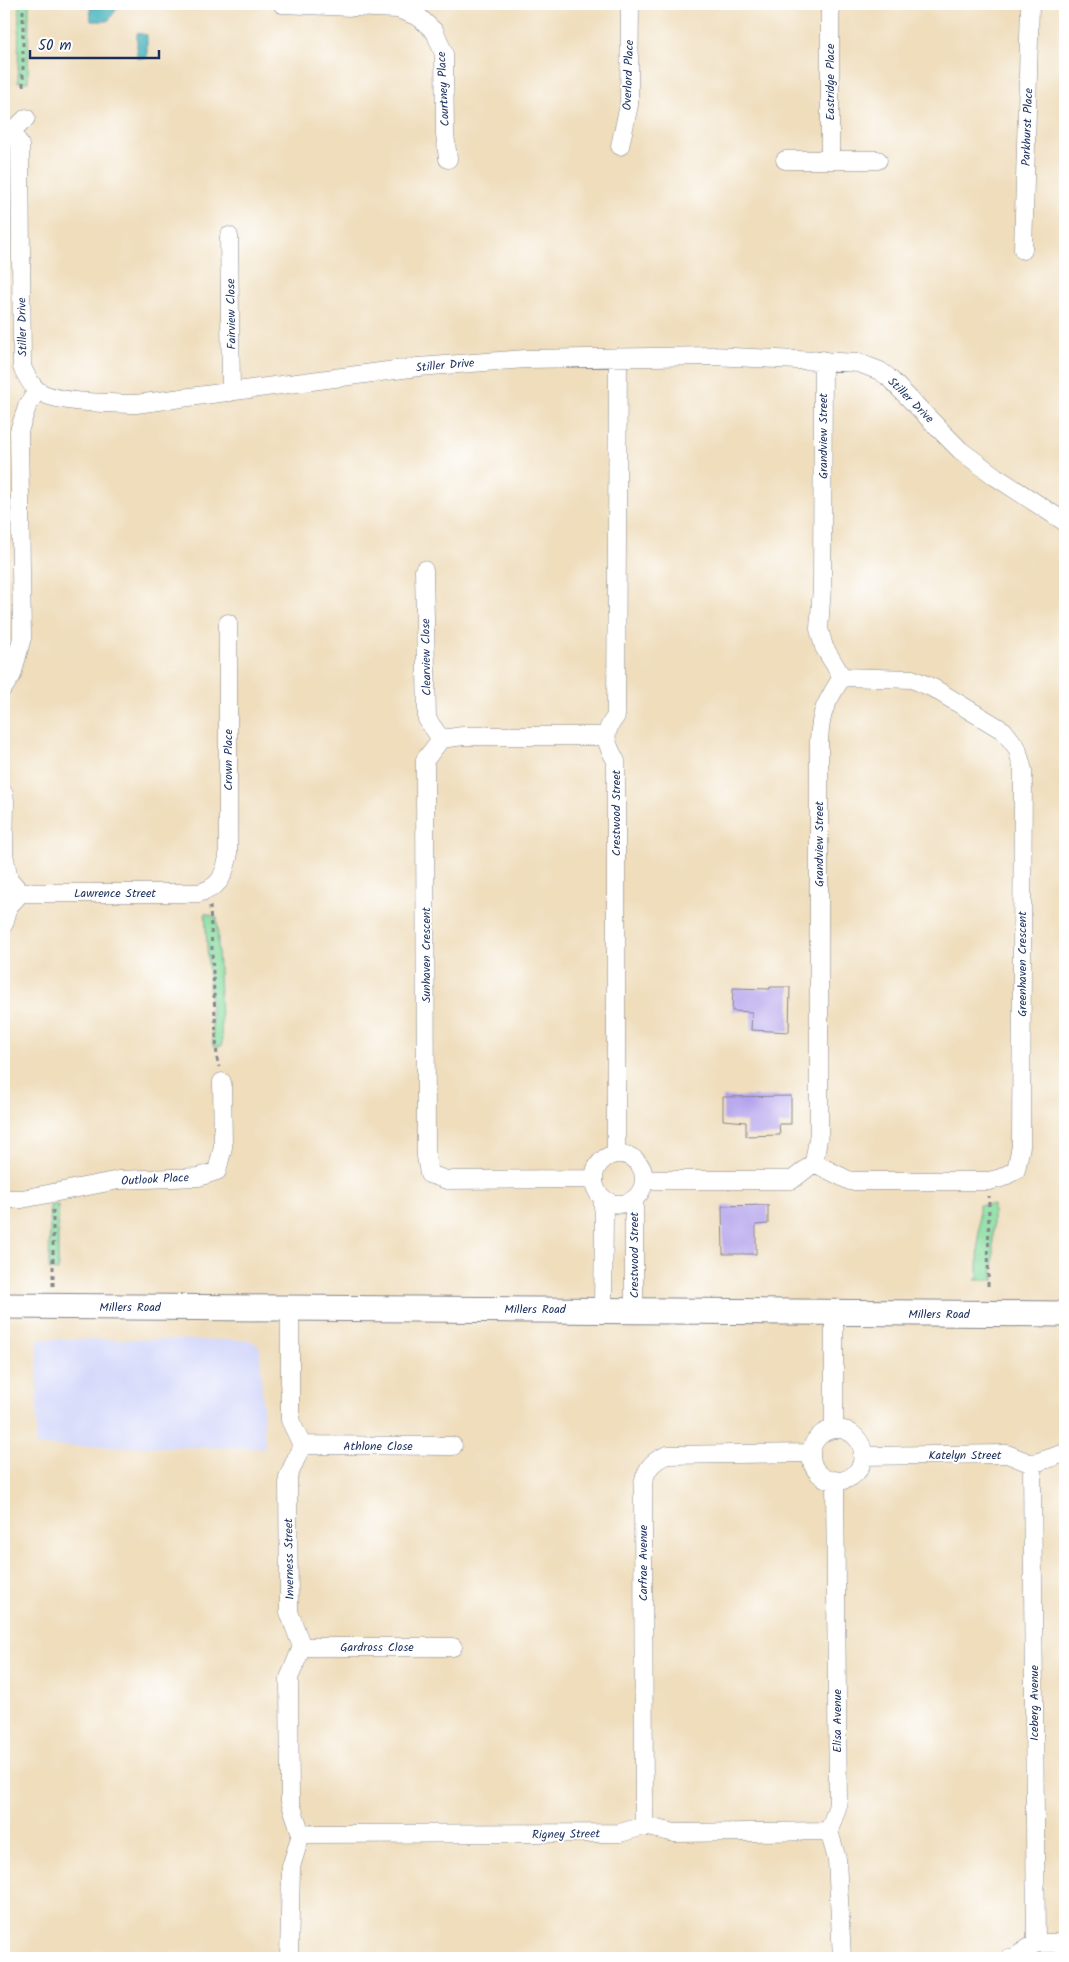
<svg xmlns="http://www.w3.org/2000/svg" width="1069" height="1962" font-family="Kalam,sans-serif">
<rect width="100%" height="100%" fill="#fff"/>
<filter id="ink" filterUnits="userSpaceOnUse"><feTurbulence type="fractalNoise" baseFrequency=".02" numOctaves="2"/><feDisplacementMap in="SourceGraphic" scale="10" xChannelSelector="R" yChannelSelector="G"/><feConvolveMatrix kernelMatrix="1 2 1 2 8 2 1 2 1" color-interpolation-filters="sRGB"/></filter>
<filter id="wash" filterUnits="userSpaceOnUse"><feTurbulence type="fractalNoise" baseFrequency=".0096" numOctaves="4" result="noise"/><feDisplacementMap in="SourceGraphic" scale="20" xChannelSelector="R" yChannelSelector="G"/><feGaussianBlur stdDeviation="1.12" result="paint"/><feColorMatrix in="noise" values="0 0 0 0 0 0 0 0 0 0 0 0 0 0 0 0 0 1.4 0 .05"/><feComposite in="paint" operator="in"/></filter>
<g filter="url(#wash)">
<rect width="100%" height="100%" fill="#efddbb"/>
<!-- built -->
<path fill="#d4d8f9" d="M38 1339 248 1340 257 1344 260 1349 265 1448 36 1446Z"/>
<!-- green -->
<path fill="#89dd9f" stroke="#52867e" d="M19 4H29L28 82H18Z
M205 913 217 918 222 1046H213Z
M50 1205H58V1271L49 1270Z
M979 1205H993V1277L995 1280H975L978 1277Z"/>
<!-- water -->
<path fill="#40b1b9" stroke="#2e708c" d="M119 6 108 21H91L90 8Z
M137 33 147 35V58H137Z"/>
<g id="blocks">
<!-- building -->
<path fill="#b4a3ec" d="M770 987H790L789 1032 751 1030 752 1012 732 1011 733 988 770 989Z
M791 1096V1124H779L780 1135 746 1136V1122L723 1120V1097Z
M768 1205V1224L756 1225V1254H723L722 1206Z"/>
</g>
</g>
<g filter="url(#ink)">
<use href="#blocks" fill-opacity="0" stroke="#85868c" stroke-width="1"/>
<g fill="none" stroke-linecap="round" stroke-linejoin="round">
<defs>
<path id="street" d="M282 4 398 9 419 17 435 32 444 54 445 134 448 159
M4 125 12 132 20 145 22 367C26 375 30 384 37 390 55 404 112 403 136 404L418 367 526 359 712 356 859 363 880 371 888 377 960 450 996 477 1065 522
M12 132 26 118
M620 146 629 105 630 4
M785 160H878
M830 160V4
M229 236 231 392
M1023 250 1030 4
M424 570 427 719 441 739
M4 687 12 675 22 638 19 431 27 407 37 390
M4 794 5 801 4 854 9 879 21 893 9 906 4 924
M21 893H198C219 888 223 878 228 858V623
M616 1154V761C605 741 602 734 616 716L618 357
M594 1179a25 25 0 1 1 50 0a25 25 0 1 1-50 0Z
M814 1163 850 1181H989L1001 1178 1016 1170 1021 1146 1023 770 1017 748 1004 731 933 688 912 679 842 677
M593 1179 447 1180 429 1174 426 1156 425 760 441 739 463 736H605
M644 1180H792L814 1163 819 1133V740C821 709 826 703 842 677L824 647 819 629 822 587 823 360
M602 1198 604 1215 603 1309
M4 1199H22L119 1180 199 1177 217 1171 223 1147 222 1082
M634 1199V1311
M834 1429V1314
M811 1455a26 26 0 1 1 52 0a26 26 0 1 1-52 0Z
M302 1445 453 1446
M862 1456 1007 1454 1032 1464 1065 1453
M1032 1464 1036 1943
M835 1480 838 1805 829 1831 837 1859 842 1958
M302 1647H453
M644 1826 643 1483C647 1467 653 1461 667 1455L811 1453
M301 1834 620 1833 644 1826 675 1833 829 1831
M289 1958 291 1867 301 1834 290 1801 289 1678 302 1647 289 1612 288 1477 302 1445 290 1420V1308
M1009 1958 1015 1957 1036 1943H1065"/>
<path id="secondary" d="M4 1306 1065 1314"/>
</defs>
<!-- street casing -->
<use href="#street" stroke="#85868c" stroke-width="19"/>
<!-- secondary casing -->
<use href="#secondary" stroke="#85868c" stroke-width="27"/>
<!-- path -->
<path stroke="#85868c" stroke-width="3" stroke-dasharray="4 4" stroke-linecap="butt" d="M23 86V4
M210 906 217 1059 219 1067
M53 1286V1210
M988 1286 989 1196"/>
<!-- street -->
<use href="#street" stroke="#fff" stroke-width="18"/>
<!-- secondary -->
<use href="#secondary" stroke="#fff" stroke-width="25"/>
</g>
</g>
<g text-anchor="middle" stroke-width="4" stroke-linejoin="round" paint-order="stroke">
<!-- street labels -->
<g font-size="12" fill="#1b2f5e" stroke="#fff">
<text transform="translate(628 75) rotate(-88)" y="4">Overlord Place</text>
<text transform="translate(830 82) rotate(-90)" y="4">Eastridge Place</text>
<text transform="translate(443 89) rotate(-93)" y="4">Courtney Place</text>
<text transform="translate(1027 127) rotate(-88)" y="4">Parkhurst Place</text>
<text transform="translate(231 314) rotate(-91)" y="4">Fairview Close</text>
<text transform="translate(22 327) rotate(-91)" y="4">Stiller Drive</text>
<text transform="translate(445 365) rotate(-5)" y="4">Stiller Drive</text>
<text transform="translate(911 400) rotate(45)" y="4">Stiller Drive</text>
<text transform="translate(823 436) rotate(-90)" y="4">Grandview Street</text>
<text transform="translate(426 657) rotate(-91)" y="4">Clearview Close</text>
<text transform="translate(228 760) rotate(-90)" y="4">Crown Place</text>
<text transform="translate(616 813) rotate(-90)" y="4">Crestwood Street</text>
<text transform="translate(819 844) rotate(-90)" y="4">Grandview Street</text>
<text x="115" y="897">Lawrence Street</text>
<text transform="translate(426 955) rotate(-90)" y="4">Sunhaven Crescent</text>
<text transform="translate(1022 964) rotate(-90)" y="4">Greenhaven Crescent</text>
<text transform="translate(155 1179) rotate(-3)" y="4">Outlook Place</text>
<text transform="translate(634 1255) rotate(-90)" y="4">Crestwood Street</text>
<text x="130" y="1311">Millers Road</text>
<text x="535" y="1313">Millers Road</text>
<text x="939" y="1318">Millers Road</text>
<text x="378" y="1450">Athlone Close</text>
<text x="965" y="1459">Katelyn Street</text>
<text transform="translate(289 1559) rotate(-91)" y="4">Inverness Street</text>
<text transform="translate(643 1563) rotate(-90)" y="4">Carfrae Avenue</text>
<text x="377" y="1651">Gardross Close</text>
<text transform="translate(1034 1703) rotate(-90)" y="4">Iceberg Avenue</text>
<text transform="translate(837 1721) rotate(-90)" y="4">Elisa Avenue</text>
<text transform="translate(566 1834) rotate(-1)" y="4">Rigney Street</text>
</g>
</g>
<!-- margin -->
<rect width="1069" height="1962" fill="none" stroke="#fff" stroke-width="20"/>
<!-- scale -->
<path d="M30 50v8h129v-8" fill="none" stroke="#1b2f5e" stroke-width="2.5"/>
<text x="38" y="50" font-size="15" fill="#1b2f5e" stroke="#ffffff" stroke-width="4" paint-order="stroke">50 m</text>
</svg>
